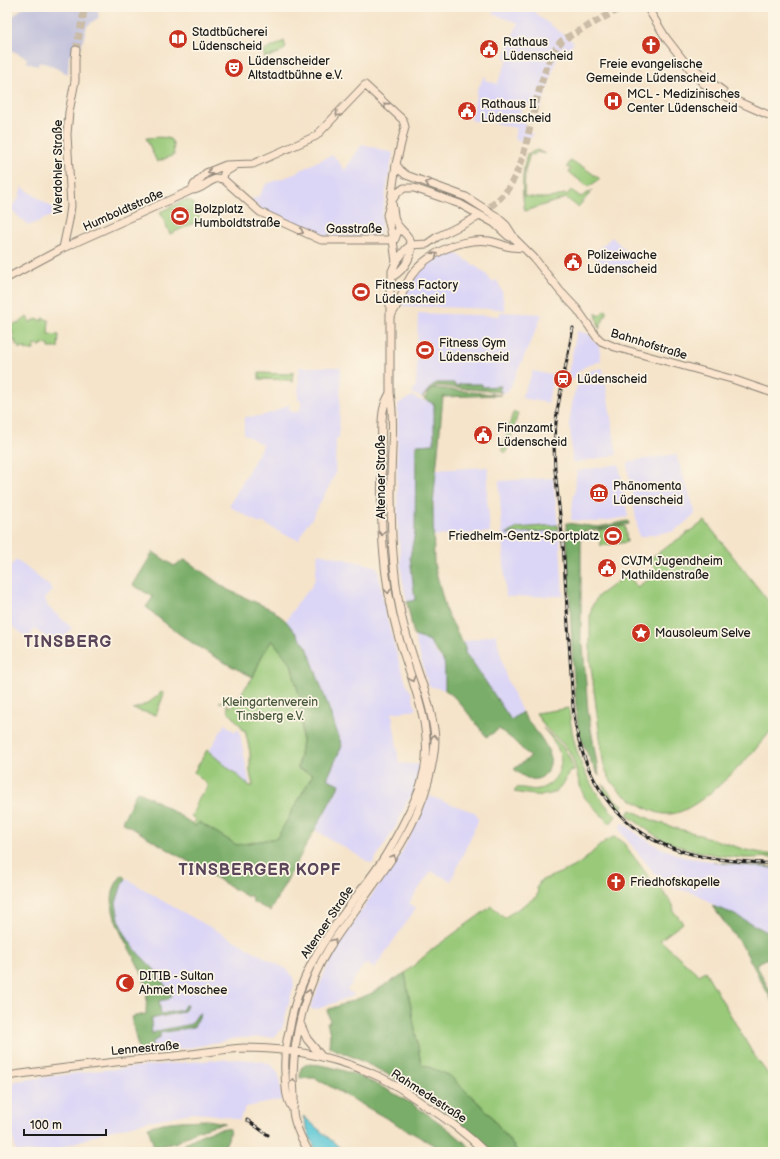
<svg xmlns="http://www.w3.org/2000/svg" width="780" height="1159" font-family="'Balsamiq Sans',sans-serif">
<rect width="100%" height="100%" fill="#fcf5e5"/>
<filter id="ink" filterUnits="userSpaceOnUse"><feTurbulence type="fractalNoise" baseFrequency=".025" numOctaves="2"/><feDisplacementMap in="SourceGraphic" scale="8" xChannelSelector="R" yChannelSelector="G"/><feConvolveMatrix kernelMatrix="1 2 1 2 8 2 1 2 1" color-interpolation-filters="sRGB"/></filter>
<filter id="wash" filterUnits="userSpaceOnUse"><feTurbulence type="fractalNoise" baseFrequency=".012" numOctaves="4" result="noise"/><feDisplacementMap in="SourceGraphic" scale="16" xChannelSelector="R" yChannelSelector="G"/><feGaussianBlur stdDeviation="0.9" result="paint"/><feColorMatrix in="noise" values="0 0 0 0 0 0 0 0 0 0 0 0 0 0 0 0 0 1.4 0 .05"/><feComposite in="paint" operator="in"/></filter>
<g filter="url(#wash)">
<rect width="100%" height="100%" fill="#f5e4ca"/>
<!-- built -->
<path fill="#dcd6f6" d="M496 7H530L541 18 574 42 569 49 561 47 541 108 523 103 519 117 526 120 525 124 528 132 533 133 532 137 521 141 514 139 516 128 481 120V122L471 120 478 86 479 87 484 76 486 77 485 80 497 84 508 59 504 57 518 23 493 14Z
M362 144 393 153 382 214 380 234 378 237 320 238 261 209 250 200 259 196 266 184 292 175 316 162 333 155 345 170Z
M22 187 59 212 31 225H28L10 209 19 198Z
M612 237 636 261 623 275 591 256Z
M451 250 478 268 486 274 492 282 497 280 502 291 505 311 499 309 402 306 403 300 410 285 421 270 434 259Z
M500 312 542 314 539 323 509 390 503 393 499 392 500 386 482 387V384H460L459 386 454 385V383H436L429 389 422 398 412 393 416 385 418 313 500 316Z
M577 331 589 334 595 342 599 346 601 361 584 367 578 372 572 381 567 378Z
M299 367H341L339 438H336L335 475 312 518 308 524 307 523 299 540 281 533 262 522 261 524 229 506 263 445 244 434V417L262 416 274 412 289 404V408L292 412H296L299 411 301 407V400H298Z
M603 368 617 455 572 463 571 436 569 425 573 397 580 379 583 374 592 370Z
M533 371 553 375 548 403 521 398Z
M412 396 417 399 434 403V444L415 445V532L410 557 415 600 407 602 402 577 398 527 397 475 398 404Z
M676 454 695 511 694 516 674 531 639 537 627 465 631 461Z
M619 464 628 517 597 522 571 520 574 494 575 493 576 477 577 471Z
M488 467 487 495 490 532 433 536 435 470Z
M553 478 560 543 563 596 506 597 499 481Z
M318 553 375 566 378 569 385 612 401 669 409 690H410L412 694 416 710 392 713 399 763 420 765 413 795 408 800 396 826 372 864 315 830 340 785 327 779 307 647 286 621 300 599 310 589 315 579Z
M17 560 53 589 45 599 48 607 72 628 56 645 35 629 28 638 7 622V571L14 562Z
M496 634 499 648 506 677 522 712 511 720 474 664 465 653V647L462 642Z
M414 636 430 641 433 649 443 661 445 666 444 675 445 690 429 686Z
M225 724 235 732 239 729 250 786 209 751Z
M429 796 476 813 478 819V821L451 881 431 871 409 903 416 908 374 969 368 964 363 966 347 990 355 995 315 1010 310 1008 328 965 352 924 397 859 398 860Z
M622 822 640 836 655 845 683 857 738 865 773 868V935L717 908 703 897 690 892 673 888 660 880 621 832 620 827Z
M126 878 161 900 288 970 293 977 294 985 282 1029 276 1035 272 1037 238 1038 193 1047 153 1051 152 1042 160 1033 194 1027 201 1013 198 1014 191 1024 157 1031 152 1034 151 1019 182 1012 185 1005 182 1010 161 1014 158 1001 169 999 129 941 120 924 116 904 121 887Z
M238 1059 260 1061 270 1064 275 1069 279 1075 282 1100 246 1107 239 1120 229 1117 209 1114 191 1113 148 1121 102 1133 66 1146 52 1152H16L7 1106V1092L8 1089 16 1081 93 1071 200 1061Z"/>
<!-- industrial -->
<path fill="#c2c2dc" d="M24 7H97L99 17 87 26 81 47 69 55 68 74 47 64 39 62 38 66 34 65 26 62 27 58 7 48V21Z"/>
<!-- green -->
<path fill="#99c979" stroke="#5a724a" d="M284 41 286 48 279 53 265 58 263 51 275 46Z
M146 138C152 138 168 135 172 141 174 144 173 151 174 155L157 162Z
M537 150 545 154 537 152 534 155 530 154 525 170 524 196C538 198 551 200 564 194L567 195 571 190 581 197 593 190 578 207 566 198 525 211C521 192 522 173 527 154Z
M570 161 583 167 600 179 588 187 569 172 571 169 567 167Z
M185 200C196 200 198 212 201 220L170 234 160 212Z
M605 310 607 311 599 329 596 313 599 316Z
M27 317 30 322H32L33 320H36L37 319 42 321V318L49 320 48 334 59 335 58 348H49V345L41 344V346L34 345V350H26V348L19 349V346L16 345V341H13L14 336 10 327 16 323 18 324Z
M293 372 292 383 290 380 259 379V373L290 374Z
M513 413H518L506 453 502 450Z
M705 521 773 607V728C756 751 699 813 670 814 657 815 646 808 636 802 618 793 607 780 603 761L590 659V615L592 606 598 596 628 574 637 587 658 573 649 559Z
M558 525V530L506 534 518 528Z
M625 526 627 542 601 546 598 530Z
M272 640 291 664 300 699 302 726V740L298 769 313 774 277 838 237 845 199 822 195 827 193 824 196 820 191 816 196 808 195 804 208 786 194 772 207 750 250 786H253L250 772V752L245 730H243L241 726 228 711 227 705 223 702H219L222 701 231 707 253 677 262 656Z
M161 692 164 694 156 715 133 709C144 706 153 701 161 692Z
M569 708C573 751 585 785 616 816L610 824 585 798 581 789 573 759 569 751 563 744 545 727 536 713Z
M543 728C560 744 568 748 574 771L572 770 569 771C559 802 541 796 514 792L517 788C525 787 531 791 539 789 555 785 565 767 559 752 556 743 549 735 543 728Z
M603 784 615 800 623 805 620 810 604 792Z
M631 810 652 820 675 828 694 833 746 850 773 855V858C763 856 753 859 742 858 718 856 681 850 659 838 648 831 637 822 627 815Z
M615 837 622 841 652 881 661 889 673 905 674 912 683 923 660 940 699 975 705 971 752 1052 773 1081V1152H518L488 1112 449 1075 421 1064 405 973 434 948 492 906 504 918 536 897 538 893 537 888 540 881C554 875 567 871 580 863 592 855 601 840 615 837Z
M713 862 773 867V868Z"/>
<!-- forest -->
<path fill="#7aad69" stroke="#4b6442" d="M436 383H454V385L459 386V384H482V387L501 386 499 392H502L437 386 430 390 422 398 429 389Z
M435 388 501 395 443 397 433 505 434 564 446 611 465 647V653L474 664 511 720 522 712C530 725 542 736 549 752 554 765 545 782 530 779 523 777 519 773 514 769L530 757 512 739 499 729 487 737C477 726 457 696 445 690 445 686 445 664 444 662 440 653 433 650 430 641L414 636 407 602 415 600 410 557 415 532 416 445 434 444V404L424 399 429 392Z
M628 521 629 524 581 532V641L583 645 588 711 599 776 591 762 578 732 573 667 566 523 598 527Z
M153 552 174 566 184 560 187 561 228 590 273 610 286 621 307 647 342 746 327 779 340 784 270 911 253 902 251 896H246L122 822 137 791 158 802 193 824 195 827 199 822 237 845 277 838 313 774 298 769 302 740V726L300 699 291 664 272 640 262 656 253 677C215 659 178 636 146 607L153 597 133 585Z
M122 875 126 878 121 887 116 903 120 924 129 941 138 953 155 970 172 996 169 999 159 1001 161 1014 182 1010 185 1005H187L185 1010 182 1012 151 1019 152 1034 157 1031 191 1024 198 1014 201 1013 194 1027 160 1033V1038L152 1042 153 1051 139 1052 131 1017 146 1014C146 1004 148 992 145 983 137 953 102 918 115 886 117 882 120 878 122 875Z
M712 906 729 912 773 935V956L771 955 770 957 756 964 773 997V1003L743 947Z
M405 973 421 1064 449 1075 488 1112 518 1152H493C444 1105 392 1072 329 1047L330 1033 327 1023 330 1022 327 1010 370 994Z
M307 1064C358 1064 439 1117 475 1152H446L315 1078H300L301 1068Z
M207 1120 225 1123 208 1127 192 1133 175 1143 154 1147 148 1127C167 1120 188 1121 207 1120Z
M225 1128 230 1129 228 1139 222 1152H174C190 1139 205 1131 225 1128Z"/>
<!-- water -->
<path fill="#5dc8d6" stroke="#3c7279" d="M303 1116 345 1152H317L309 1135Z"/>
</g>
<g filter="url(#ink)">
<g fill="none" stroke-linecap="round" stroke-linejoin="round">
<!-- secondary-tunnel -->
<path stroke="#cabca7" stroke-width="7" stroke-dasharray="7 3.5" stroke-linecap="butt" d="M76 50 85 7
M482 213C492 205 504 197 510 185 514 179 517 172 520 166 530 137 541 56 564 39L623 7"/>
<defs>
<path id="secondary" d="M647 7 666 38 694 74 704 84 723 95 773 117
M689 64 708 80 723 91
M396 164 400 170 406 175 466 197 496 216 506 225 515 239 534 258 560 291 577 309 596 336 601 341 615 347 735 380 773 393
M223 179 260 212 321 240H393L395 239 399 228
M223 179 224 173 235 166
M192 190 194 185 206 173 226 165 253 164 316 136 365 85 403 120 405 127 396 164 391 201 387 215 393 240 396 262
M393 199 397 193 404 188H414L460 204 494 223 508 236 515 239
M391 201C394 207 393 214 395 220 398 228 404 231 408 237 418 251 404 270 392 277
M63 248 69 220 71 206 67 134 69 112 75 81V59L76 50
M7 278 63 248 192 190C204 190 210 176 223 179
M390 317C399 305 403 289 411 276 427 253 461 238 489 241 495 242 500 244 506 246 512 248 519 247 524 248
M300 1023 307 1039 322 1057
M7 1076C63 1068 119 1061 175 1056 198 1054 221 1049 244 1048 291 1048 340 1058 382 1078 397 1085 410 1095 423 1104 446 1118 466 1133 485 1152
M293 1109C285 1098 286 1086 285 1073 284 1057 286 1042 290 1027 293 1008 299 990 307 973 323 937 350 906 373 874 388 854 400 831 411 808 415 799 420 790 422 780 437 730 411 682 398 635 382 578 380 520 382 461 382 446 380 420 384 407 385 402 388 397 390 393
M309 1152C302 1140 294 1125 293 1111 293 1107 294 1103 294 1099 294 1091 293 1083 293 1075 294 1033 307 983 329 948 364 893 413 844 429 778 432 766 435 752 435 738 434 724 430 709 426 695 417 668 407 642 401 614 392 571 391 526 391 481 391 452 395 422 390 393V291L392 277V271L396 262 406 249 411 245 427 244 437 237 476 218"/>
</defs>
<!-- secondary casing -->
<use href="#secondary" stroke="#888073" stroke-width="9"/>
<!-- secondary -->
<use href="#secondary" stroke="#fbe5cf" stroke-width="7"/>
<defs>
<path id="rail" d="M573 328 557 411 554 445 555 470 563 543 573 707C580 777 618 835 688 853 715 861 745 861 773 864
M247 1120 268 1135"/>
</defs>
<!-- rail casing -->
<use href="#rail" stroke="#1c1c1c" stroke-width="3"/>
<!-- rail -->
<use href="#rail" stroke="#fcf5e5" stroke-width="1.5" stroke-dasharray="4.5" stroke-linecap="butt"/>
</g>
<!-- one-way arrows -->
<defs><path id="oneway-chevron" d="M-2-3.5L2.5 0L-2 3.5" fill="none" stroke-width="1.6" stroke-linecap="round" stroke-linejoin="round"/></defs>
<g stroke="#978b7e">
<use href="#oneway-chevron" transform="translate(386 105) rotate(-138)"/>
<use href="#oneway-chevron" transform="translate(338 114) rotate(133)"/>
<use href="#oneway-chevron" transform="translate(210 172) rotate(154)"/>
<use href="#oneway-chevron" transform="translate(428 183) rotate(-160)"/>
<use href="#oneway-chevron" transform="translate(301 232) rotate(25)"/>
<use href="#oneway-chevron" transform="translate(435 255) rotate(-33)"/>
<use href="#oneway-chevron" transform="translate(382 533) rotate(87)"/>
<use href="#oneway-chevron" transform="translate(388 591) rotate(82)"/>
<use href="#oneway-chevron" transform="translate(412 679) rotate(72)"/>
<use href="#oneway-chevron" transform="translate(434 737) rotate(-93)"/>
<use href="#oneway-chevron" transform="translate(393 857) rotate(-58)"/>
<use href="#oneway-chevron" transform="translate(334 941) rotate(-56)"/>
<use href="#oneway-chevron" transform="translate(309 992) rotate(-71)"/>
<use href="#oneway-chevron" transform="translate(293 1081) rotate(-90)"/>
</g>
</g>
<!-- icons -->
<defs>
<symbol id="library-disc" viewBox="-11 -11 22 22"><circle r="9.5" fill="#c8321e" stroke="#fcf5e5"/><path d="M-6-4Q-3-5.5-.7-3.5V5Q-3 3-6 4ZM6-4Q3-5.5 .7-3.5V5Q3 3 6 4Z" fill="#fff"/></symbol>
<symbol id="church-disc" viewBox="-11 -11 22 22"><circle r="9.5" fill="#c8321e" stroke="#fcf5e5"/><path d="M-1.2-6h2.4v3.5h3.3v2.4h-3.3V6h-2.4V-.1h-3.3v-2.4h3.3Z" fill="#fff"/></symbol>
<symbol id="civic-disc" viewBox="-11 -11 22 22"><circle r="9.5" fill="#c8321e" stroke="#fcf5e5"/><path d="M-.6-6.5H3V-4.5H.6V-3L4-1V1h2V6H-6V1h2V-1L-.6-3ZM-1.2 2.5V6h2.4V2.5Z" fill="#fff"/></symbol>
<symbol id="theatre-disc" viewBox="-11 -11 22 22"><circle r="9.5" fill="#c8321e" stroke="#fcf5e5"/><path d="M-5-5.5Q0-4 5-5.5V0Q5 5 0 6Q-5 5-5 0ZM-3.3-2.5H-1v1.5H-3.3ZM1-2.5H3.3v1.5H1ZM-2.8 1Q0 5.5 2.8 1Z" fill="#fff"/></symbol>
<symbol id="hospital-disc" viewBox="-11 -11 22 22"><circle r="9.5" fill="#c8321e" stroke="#fcf5e5"/><path d="M-5-5h3v3.5h4V-5h3V5h-3V1.5h-4V5h-3Z" fill="#fff"/></symbol>
<symbol id="stadium-disc" viewBox="-11 -11 22 22"><circle r="9.5" fill="#c8321e" stroke="#fcf5e5"/><path d="M0-5a6.5 5 0 1 0 0 10a6.5 5 0 1 0 0-10ZM-3.5-1.8h7v3.6h-7Z" fill="#fff"/></symbol>
<symbol id="station-disc" viewBox="-11 -11 22 22"><circle r="9.5" fill="#c8321e" stroke="#fcf5e5"/><path d="M-3-6H3Q5-6 5-4V2Q5 4 3 4L4.5 6H3L1.5 4h-3L-3 6H-4.5L-3 4Q-5 4-5 2V-4Q-5-6-3-6ZM-3.5-4v3h7v-3ZM-3.5 1v1.5H-2V1ZM2 1v1.5H3.5V1Z" fill="#fff"/></symbol>
<symbol id="museum-disc" viewBox="-11 -11 22 22"><circle r="9.5" fill="#c8321e" stroke="#fcf5e5"/><path d="M0-6L6-3V-2H-6V-3ZM-5-1h2V3h-2ZM-1-1h2V3h-2ZM3-1h2V3H3ZM-6 4H6V6H-6Z" fill="#fff"/></symbol>
<symbol id="sight-disc" viewBox="-11 -11 22 22"><circle r="9.5" fill="#c8321e" stroke="#fcf5e5"/><path d="M0-6L1.8-2.2L6-1.7L2.9 1.2L3.7 5.4L0 3.3L-3.7 5.4L-2.9 1.2L-6-1.7L-1.8-2.2Z" fill="#fff"/></symbol>
<symbol id="mosque-disc" viewBox="-11 -11 22 22"><circle r="9.5" fill="#c8321e" stroke="#fcf5e5"/><path d="M3.5-4.9A6 6 0 1 0 3.5 4.9A5 5 0 1 1 3.5-4.9Z" fill="#fff"/></symbol>
</defs>
<g fill-rule="evenodd">
<use href="#library-disc" x="167" y="28" width="22" height="22"/>
<use href="#church-disc" x="640" y="34" width="22" height="22"/>
<use href="#civic-disc" x="478" y="38" width="22" height="22"/>
<use href="#theatre-disc" x="223" y="57" width="22" height="22"/>
<use href="#hospital-disc" x="602" y="90" width="22" height="22"/>
<use href="#civic-disc" x="456" y="100" width="22" height="22"/>
<use href="#stadium-disc" x="169" y="205" width="22" height="22"/>
<use href="#civic-disc" x="562" y="251" width="22" height="22"/>
<use href="#stadium-disc" x="350" y="281" width="22" height="22"/>
<use href="#stadium-disc" x="414" y="339" width="22" height="22"/>
<use href="#station-disc" x="552" y="368" width="22" height="22"/>
<use href="#civic-disc" x="472" y="424" width="22" height="22"/>
<use href="#museum-disc" x="588" y="482" width="22" height="22"/>
<use href="#stadium-disc" x="602" y="525" width="22" height="22"/>
<use href="#civic-disc" x="596" y="557" width="22" height="22"/>
<use href="#sight-disc" x="630" y="622" width="22" height="22"/>
<use href="#church-disc" x="605" y="871" width="22" height="22"/>
<use href="#mosque-disc" x="114" y="972" width="22" height="22"/>
</g>
<g text-anchor="middle" stroke-width="3.5" stroke-linejoin="round" paint-order="stroke">
<!-- poi labels -->
<g font-size="12" fill="#1c1c1c" stroke="#fcf5e5" text-anchor="start">
<text x="192" y="36">Stadtbücherei<tspan x="192" dy="14">Lüdenscheid</tspan></text>
<text x="503" y="46">Rathaus<tspan x="503" dy="14">Lüdenscheid</tspan></text>
<text x="248" y="65">Lüdenscheider<tspan x="248" dy="14">Altstadtbühne e.V.</tspan></text>
<text x="651" y="68" text-anchor="middle">Freie evangelische<tspan x="651" dy="14">Gemeinde Lüdenscheid</tspan></text>
<text x="627" y="98">MCL - Medizinisches<tspan x="627" dy="14">Center Lüdenscheid</tspan></text>
<text x="481" y="108">Rathaus II<tspan x="481" dy="14">Lüdenscheid</tspan></text>
<text x="194" y="213">Bolzplatz<tspan x="194" dy="14">Humboldtstraße</tspan></text>
<text x="587" y="259">Polizeiwache<tspan x="587" dy="14">Lüdenscheid</tspan></text>
<text x="375" y="289">Fitness Factory<tspan x="375" dy="14">Lüdenscheid</tspan></text>
<text x="439" y="347">Fitness Gym<tspan x="439" dy="14">Lüdenscheid</tspan></text>
<text x="577" y="383">Lüdenscheid</text>
<text x="497" y="432">Finanzamt<tspan x="497" dy="14">Lüdenscheid</tspan></text>
<text x="613" y="490">Phänomenta<tspan x="613" dy="14">Lüdenscheid</tspan></text>
<text x="599" y="540" text-anchor="end">Friedhelm-Gentz-Sportplatz</text>
<text x="621" y="565">CVJM Jugendheim<tspan x="621" dy="14">Mathildenstraße</tspan></text>
<text x="655" y="637">Mausoleum Selve</text>
<text x="630" y="886">Friedhofskapelle</text>
<text x="139" y="980">DITIB - Sultan<tspan x="139" dy="14">Ahmet Moschee</tspan></text>
</g>
<!-- street labels -->
<g font-size="12" fill="#1c1c1c" stroke="#fcf5e5">
<text transform="translate(58 167) rotate(-90)" y="4">Werdohler Straße</text>
<text transform="translate(123 210) rotate(-24)" y="4">Humboldtstraße</text>
<text x="354" y="233">Gasstraße</text>
<text transform="translate(649 344) rotate(17)" y="4">Bahnhofstraße</text>
<text transform="translate(381 477) rotate(-90)" y="4">Altenaer Straße</text>
<text transform="translate(327 922) rotate(-56)" y="4">Altenaer Straße</text>
<text transform="translate(145 1048) rotate(-5)" y="4">Lennestraße</text>
<text transform="translate(429 1096) rotate(33)" y="4">Rahmedestraße</text>
</g>
<!-- park labels -->
<g font-size="12" fill="#48593d" stroke="#fcf5e5">
<text x="270" y="706">Kleingartenverein<tspan x="270" dy="14">Tinsberg e.V.</tspan></text>
</g>
<!-- district labels -->
<g font-size="16" font-weight="bold" letter-spacing="1" fill="#5b455a" stroke="#fcf5e5">
<text x="68" y="647">TINSBERG</text>
<text x="260" y="875">TINSBERGER KOPF</text>
</g>
</g>
<!-- margin -->
<rect width="780" height="1159" fill="none" stroke="#fcf5e5" stroke-width="24"/>
<!-- scale -->
<path d="M24 1129v6h82v-6" fill="none" stroke="#1c1c1c" stroke-width="2"/>
<text x="30" y="1129" font-size="12" fill="#1c1c1c" stroke="#fcf5e5" stroke-width="3" paint-order="stroke">100 m</text>
</svg>
